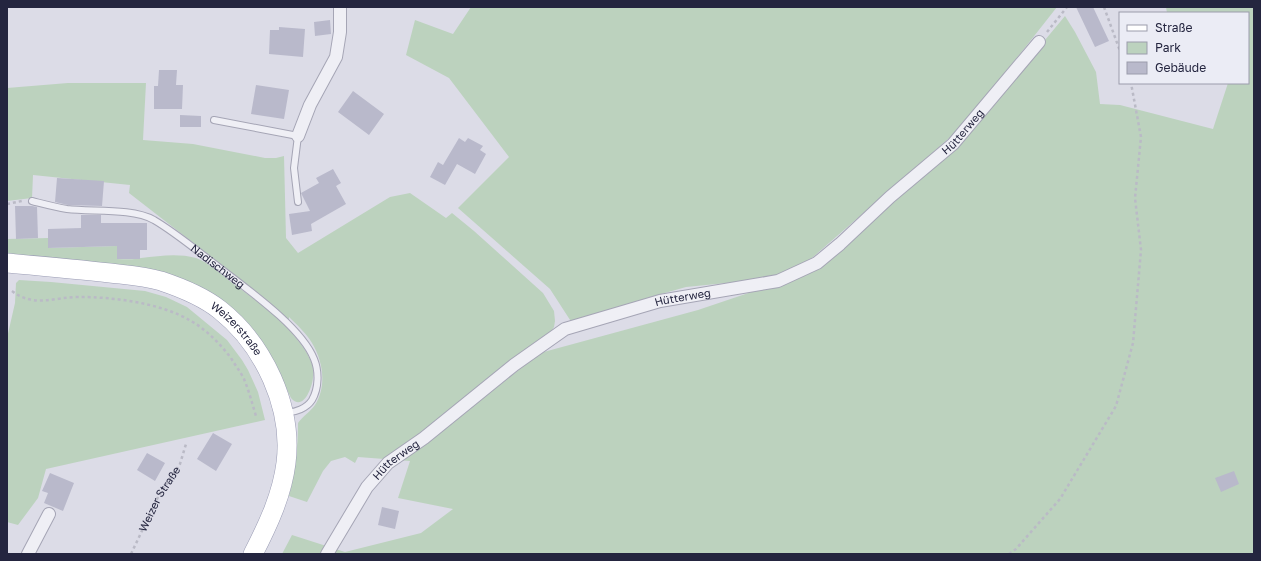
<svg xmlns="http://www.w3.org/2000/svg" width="1261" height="561" font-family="'Golos Text',sans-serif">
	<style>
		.green { fill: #bcd2be }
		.building { fill: #b9b9cb }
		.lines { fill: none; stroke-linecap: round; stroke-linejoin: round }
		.lane-casing { stroke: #a5a5b5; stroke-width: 8 }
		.street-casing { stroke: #a5a5b5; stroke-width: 14 }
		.primary-casing { stroke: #9a9cb4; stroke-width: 20 }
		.path { stroke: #babac6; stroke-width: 2.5; stroke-dasharray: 3 3; stroke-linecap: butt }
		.lane { stroke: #efeff5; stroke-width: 6 }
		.street { stroke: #efeff5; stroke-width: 12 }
		.primary { stroke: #fff; stroke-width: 19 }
		.labels { text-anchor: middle; stroke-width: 3; stroke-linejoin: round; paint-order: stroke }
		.street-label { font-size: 11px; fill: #24253f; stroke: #ebecf5 }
	</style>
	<rect width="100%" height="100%" fill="#dcdce7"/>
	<path class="green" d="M471,7H1057L963,126L805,264L776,278L686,287L647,298L572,323L550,289L458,208L509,157L449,78L406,55L415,20L453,34Z
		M1166,7H1254V554H282L292,535L345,552L421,533L453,509L398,498L410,461L358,457L355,463L345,457L331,461L323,471L307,502L289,496C295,471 298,448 298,423C303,416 310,412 315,405C327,386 323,361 312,343C306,333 297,325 289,317V320L250,287L129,193L130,185L33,175L32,198L7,201V88L68,83H146L143,140L193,144L265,158H276L284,156L286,238L298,253L390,197L410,193L446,218L452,213L474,231L543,293L554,311L555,321L554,327L548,336L469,400L478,402L540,353L698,310L787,280L831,255L1020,70L1065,16L1075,32L1096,72L1100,104L1120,105L1213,129L1228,83H1248V13H1167Z
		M48,238L49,248L117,246V259C125,259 133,260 141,258C160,256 177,253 196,258C209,263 220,273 231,282C257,301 287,322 305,350C310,358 315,368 313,378C312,388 303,412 291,398L277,369L223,302L7,256V239Z
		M19,280L51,282L145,291L166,297L187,307L227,340L242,360L248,370L258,392L265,420L46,469L38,498L18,525L7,522V338L15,303L16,283Z"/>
	<path class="building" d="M1076,7H1093L1109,41L1095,47Z
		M330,20L331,34L315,36L314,22Z
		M279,27L305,29L303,57L269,54L270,30H279Z
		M159,70H177L176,85H183L182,109H154V86H158Z
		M256,85L289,90L284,119L251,114Z
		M353,91L384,114L369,135L338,112Z
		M180,115L201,116V127H180Z
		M459,138L465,142L468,138L483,146L480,150L486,154L475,174L457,164L445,185L430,177L438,162L443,165Z
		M333,169L341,183L336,186L346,204L311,224L312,231L292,235L289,214L310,211L301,193L319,183L316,178Z
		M57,178L104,181L102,206L68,205L55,202Z
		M15,206H32L37,207L38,238L16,239Z
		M81,215H101V223H147V250H140V259H117V246L48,248V229L81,228Z
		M213,433L232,444L216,471L197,459Z
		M147,453L165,463L155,481L137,470Z
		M1234,471L1239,484L1221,492L1215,478Z
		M50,473L74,483L63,511L44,503L48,493L42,491Z
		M382,507L399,511L395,529L378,525Z"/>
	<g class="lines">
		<g class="lane-casing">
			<g id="lane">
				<path d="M214,120L298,136L294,168L298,202"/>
				<path id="s2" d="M32,201C44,204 55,207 67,209C93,212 132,208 154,220C176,233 196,250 216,265C244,287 301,326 314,359C319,371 319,388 312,400C307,408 295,413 286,412"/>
			</g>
		</g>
		<g class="street-casing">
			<g id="street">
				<path d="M298,136L310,105L336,57L340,32V7"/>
				<path d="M28,554L49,514"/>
				<path id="s3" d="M327,554L367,487L388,463L424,438L514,365L565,329L660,301L778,281L817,263L840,244L890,197L953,144L1039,42"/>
			</g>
		</g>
		<g class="primary-casing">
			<g id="primary">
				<path id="s4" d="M7,263C41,266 76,269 110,273C127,275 144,276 161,281C179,287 205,298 220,310C264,345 293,407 286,463C282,495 268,525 253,554"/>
			</g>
		</g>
		<g class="path">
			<path d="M1104,7L1120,51"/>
			<path d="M1047,32L1067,7"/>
			<path d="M7,204L22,201"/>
			<path d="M12,291C34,308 54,297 79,297C114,297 161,303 191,321C207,330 220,344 231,358C235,365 240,371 244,379C249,391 252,403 256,416"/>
			<path id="s1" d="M131,554L159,495L180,464L186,444"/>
			<path d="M1009,554L1016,549L1060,499L1116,406L1133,343L1141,250L1135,198L1141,137L1131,83"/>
		</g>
		<use href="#lane" class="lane"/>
		<use href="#street" class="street"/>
		<use href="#primary" class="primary"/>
	</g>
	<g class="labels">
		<g class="street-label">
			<text dy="4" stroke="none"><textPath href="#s3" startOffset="790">Hütterweg</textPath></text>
			<text dy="4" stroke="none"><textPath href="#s2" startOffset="203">Nadischweg</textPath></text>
			<text dy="4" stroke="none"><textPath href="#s3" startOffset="454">Hütterweg</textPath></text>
			<text dy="4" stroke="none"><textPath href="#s4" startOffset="246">Weizerstraße</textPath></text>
			<text dy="4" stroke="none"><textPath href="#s3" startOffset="118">Hütterweg</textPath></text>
			<text dy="4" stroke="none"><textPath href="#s1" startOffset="62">Weizer Straße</textPath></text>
		</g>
	</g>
	<rect width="1261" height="561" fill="none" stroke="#24253f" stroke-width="16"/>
	<rect x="1119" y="12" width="130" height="72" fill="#ebecf5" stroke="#9b9cac"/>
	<rect x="1127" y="25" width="20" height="6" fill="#ffffff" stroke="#9b9cac"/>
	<text x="1155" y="32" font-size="12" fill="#24253f">Straße</text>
	<rect x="1127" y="42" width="20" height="12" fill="#bcd2be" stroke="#9b9cac"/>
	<text x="1155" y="52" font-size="12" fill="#24253f">Park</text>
	<rect x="1127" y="62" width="20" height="12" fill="#b9b9cb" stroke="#9b9cac"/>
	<text x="1155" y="72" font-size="12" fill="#24253f">Gebäude</text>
</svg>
